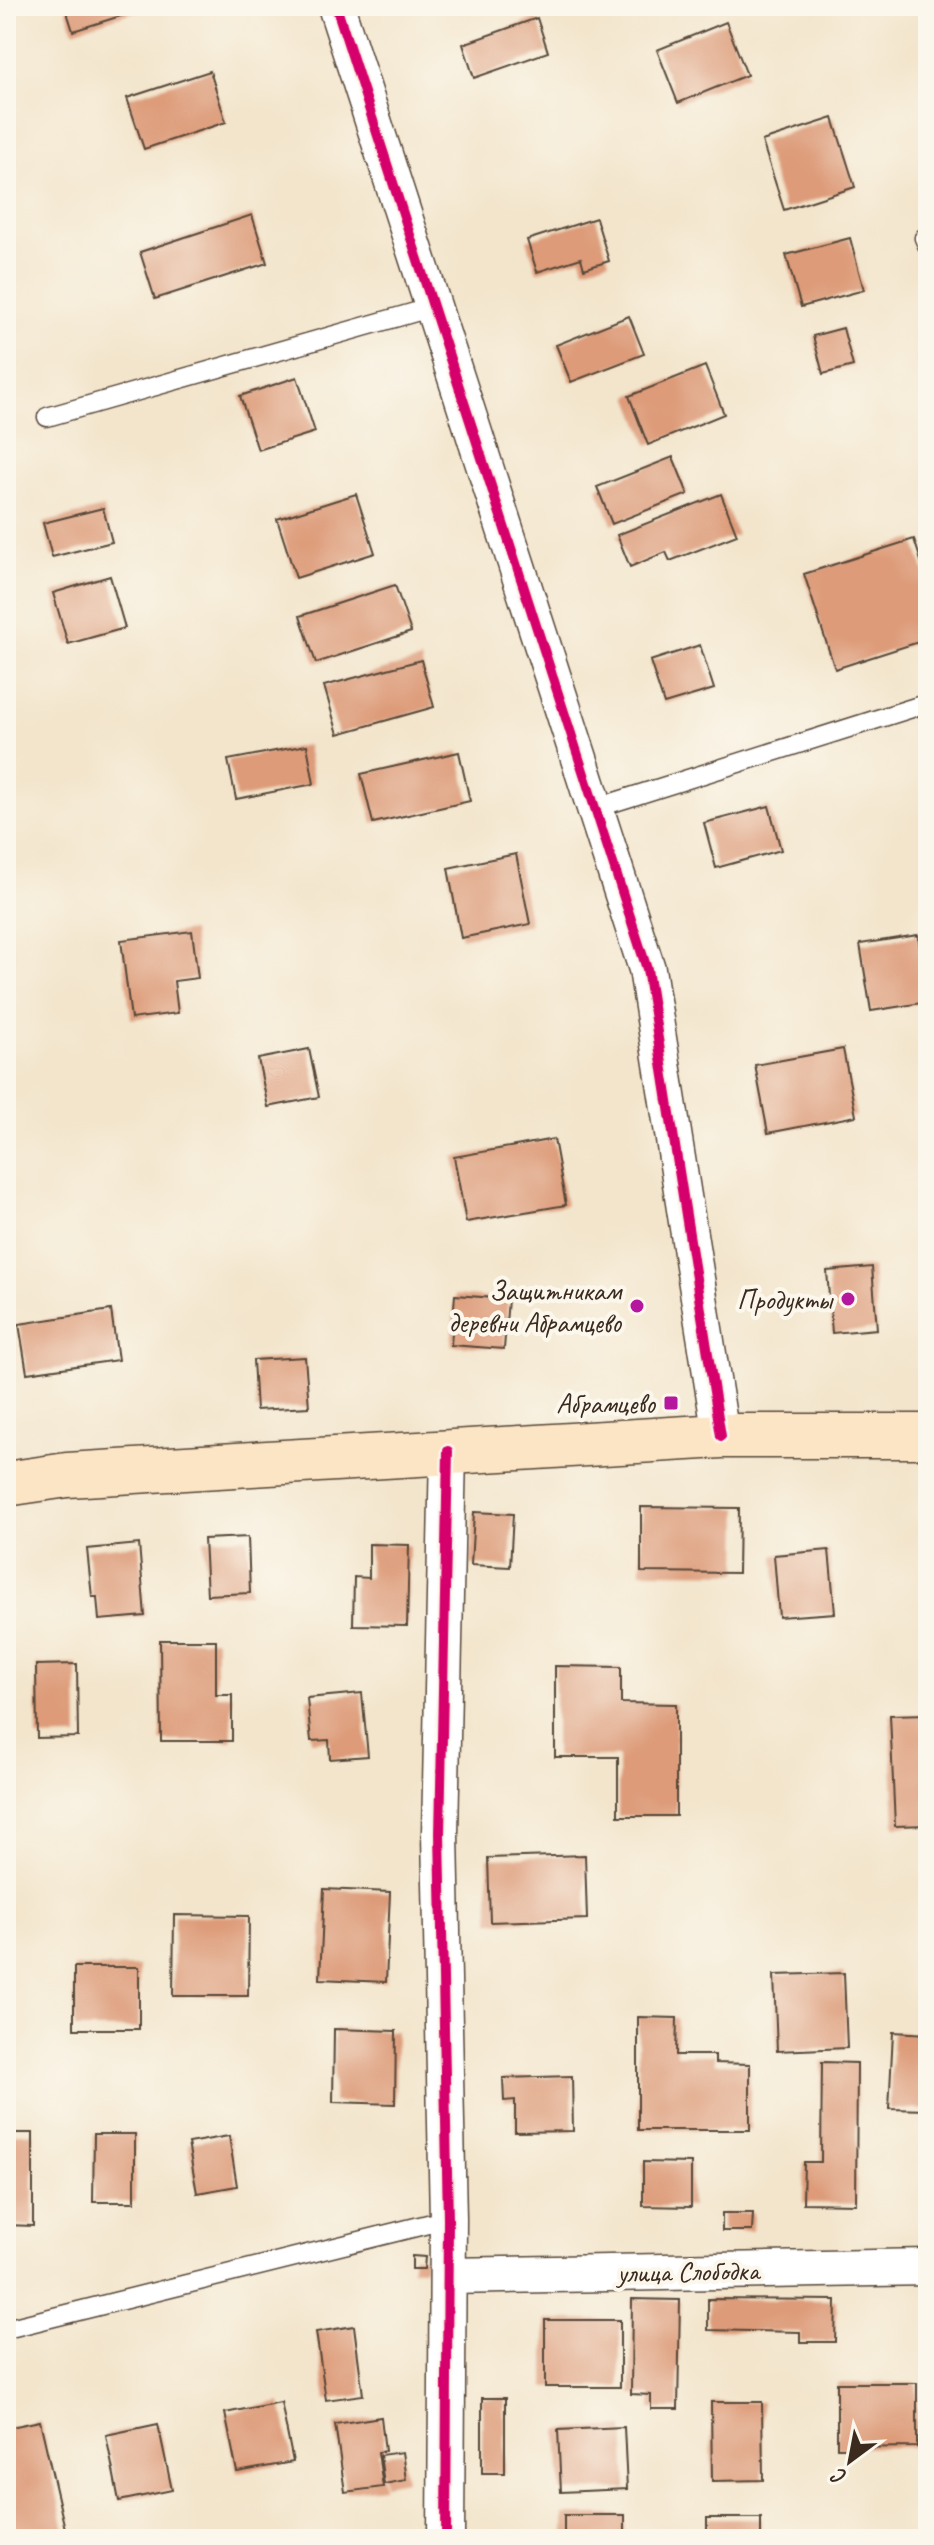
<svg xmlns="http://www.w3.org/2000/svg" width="934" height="2545" font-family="Caveat,sans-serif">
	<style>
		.building { fill: #dd9b79 }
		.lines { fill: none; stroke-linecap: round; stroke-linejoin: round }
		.lane-casing { stroke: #574638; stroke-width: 21 }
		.street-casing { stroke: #574638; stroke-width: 39 }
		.secondary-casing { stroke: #574638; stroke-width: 47 }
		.lane { stroke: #fff; stroke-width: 18 }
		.street { stroke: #fff; stroke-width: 36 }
		.secondary { stroke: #fce5c4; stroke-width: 44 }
		.cycleway-casing { stroke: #fbf7ec; stroke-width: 15 }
		.cycleway { stroke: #d6006c; stroke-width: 10 }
		.poi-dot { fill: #b5179e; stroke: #fbf7ec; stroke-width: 3 }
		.labels { text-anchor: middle; stroke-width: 8; stroke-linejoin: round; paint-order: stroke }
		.poi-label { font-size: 28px; fill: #3b2a1e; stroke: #fbf7ec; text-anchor: end }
		.street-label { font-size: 28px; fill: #3b2a1e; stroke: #fbf7ec }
	</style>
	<rect width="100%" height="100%" fill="#fbf7ec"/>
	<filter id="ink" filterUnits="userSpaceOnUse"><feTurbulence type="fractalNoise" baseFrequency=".0125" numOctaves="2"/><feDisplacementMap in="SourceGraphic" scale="16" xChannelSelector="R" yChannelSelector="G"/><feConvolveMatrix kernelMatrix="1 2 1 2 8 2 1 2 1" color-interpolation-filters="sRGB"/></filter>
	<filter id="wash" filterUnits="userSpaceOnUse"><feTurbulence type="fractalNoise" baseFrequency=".006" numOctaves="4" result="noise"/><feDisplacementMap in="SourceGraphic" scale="32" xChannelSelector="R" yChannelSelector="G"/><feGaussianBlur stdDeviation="1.8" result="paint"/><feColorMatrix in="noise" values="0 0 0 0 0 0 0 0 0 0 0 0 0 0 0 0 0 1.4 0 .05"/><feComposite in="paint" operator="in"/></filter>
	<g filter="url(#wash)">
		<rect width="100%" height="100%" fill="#f3e5cc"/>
		<g id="blocks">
			<path class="building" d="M65,6H149V7L73,31Z
				M537,18L548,52L474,78L463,44Z
				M726,22L747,75L678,103L657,50Z
				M210,71L226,122L144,149L127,98Z
				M833,118L855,187L784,210L762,141Z
				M252,215L267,263L155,299L140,252Z
				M596,218L609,261L584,269L581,258L537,272L527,240Z
				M850,238L864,290L801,307L786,255Z
				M629,316L644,354L571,382L556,345Z
				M843,328L853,366L823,374L813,336Z
				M705,366L724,414L648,445L629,396Z
				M297,377L315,432L258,450L240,396Z
				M673,457L688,494L612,524L597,487Z
				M356,494L375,553L296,578L277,519Z
				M721,494L737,535L670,561L666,552L630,567L617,535Z
				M103,508L112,542L52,557L43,523Z
				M914,539L928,583V639L835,669L804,574Z
				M110,576L125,628L68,644L53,593Z
				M395,585L411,632L316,663L300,616Z
				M700,645L714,689L664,704L650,661Z
				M421,660L434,707L338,734L324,686Z
				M307,745L314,784L236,799L228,760Z
				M459,752L470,801L373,823L361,774Z
				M769,806L781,850L716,868L704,823Z
				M516,854L530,924L461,938L448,868Z
				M192,931L198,978L174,981L178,1013L131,1019L121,940Z
				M918,935L928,1002L871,1011L860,944Z
				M309,1049L319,1097L268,1107L258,1059Z
				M843,1049L856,1116L768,1133L755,1065Z
				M554,1139L566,1205L466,1222L454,1157Z
				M872,1267L877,1329L832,1333L827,1271Z
				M455,1295L508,1299L504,1349L451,1345Z
				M111,1310L118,1360L27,1373L19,1324Z
				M305,1357L309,1407L256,1410L253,1360Z
				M641,1507L739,1508L738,1573L641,1572Z
				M474,1512L513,1514L510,1567L471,1565Z
				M248,1537L250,1593L207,1595L204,1539Z
				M139,1544L145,1616L99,1620L97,1597H92L87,1549Z
				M369,1544L409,1545L407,1626L353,1625L354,1577L369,1578Z
				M829,1550L835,1613L779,1617L774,1555Z
				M160,1640H216V1695H232V1741H161Z
				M77,1664L78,1737L37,1738L36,1665Z
				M555,1666L621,1667V1703L676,1704V1816H618V1757H555Z
				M362,1693L368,1756L330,1759L329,1740L311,1741L307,1698Z
				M928,1714V1825L895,1826L890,1715Z
				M585,1855L587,1919L490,1922L488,1858Z
				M324,1889L390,1892L386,1982L320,1979Z
				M174,1915L249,1916L248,1996H173Z
				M74,1967H139V2029H74Z
				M844,1973L847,2048L777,2051L774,1975Z
				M638,2017L677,2018L676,2055H715V2063L750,2064V2130H638Z
				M334,2029L396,2031L395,2104L333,2102Z
				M893,2032L928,2034V2110L889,2109Z
				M822,2062L857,2063L856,2204L803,2203L804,2162H821Z
				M572,2076L573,2131L515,2132V2100L504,2101L503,2078Z
				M6,2133H33V2226L6,2225Z
				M94,2134H135V2202H93Z
				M229,2136L237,2186L197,2193L188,2143Z
				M643,2162L691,2163V2207L643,2206Z
				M722,2213H753L752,2231H722Z
				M412,2256L425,2257L424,2269H412Z
				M632,2299L680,2300L678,2409H651V2395L631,2394Z
				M708,2299L836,2300L835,2342H800V2332L708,2330Z
				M545,2320H620V2387H545Z
				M354,2326L363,2395L326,2400L316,2332Z
				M837,2383H917V2447L837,2448Z
				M482,2398H505V2473H482Z
				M281,2402L293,2462L237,2472L225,2413Z
				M711,2402H762L763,2480L712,2481Z
				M381,2417L385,2451L378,2452L383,2487L345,2492L335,2424Z
				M40,2421L66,2533L40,2539H6V2428Z
				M158,2424L172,2490L119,2501L106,2435Z
				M624,2427L627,2489L561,2492L558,2430Z
				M402,2452L406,2480L384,2484L380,2455Z
				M564,2515H625V2539H564Z
				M707,2518H761V2539H707Z"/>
		</g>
	</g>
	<g filter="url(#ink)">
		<use href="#blocks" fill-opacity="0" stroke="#574638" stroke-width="2"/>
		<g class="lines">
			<g class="lane-casing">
				<path id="lane" d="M928,234L924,238L928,247
					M47,417L433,307
					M596,808L928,703
					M6,2329L448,2219"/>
			</g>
			<g class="street-casing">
				<path id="street" d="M336,6L647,969L721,1436
					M448,2276L928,2267
					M446,2539L448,2219L440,1834L448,1451"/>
			</g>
			<g class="secondary-casing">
				<path id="secondary" d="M6,1484L67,1475L721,1436H928"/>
			</g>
			<use href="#lane" class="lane"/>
			<use href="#street" class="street"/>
			<use href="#secondary" class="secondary"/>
			<g class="cycleway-casing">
				<path id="cycleway" d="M336,6L647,969L721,1436
					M446,2539L448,2219L440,1834L448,1451"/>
			</g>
			<use href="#cycleway" class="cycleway"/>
		</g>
	</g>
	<g class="poi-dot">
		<circle cx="848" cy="1299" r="8"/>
		<circle cx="637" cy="1306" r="8"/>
		<rect x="663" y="1395" width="16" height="16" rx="4"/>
	</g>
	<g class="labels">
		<g class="poi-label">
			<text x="621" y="1300">Защитникам<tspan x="621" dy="32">деревни Абрамцево</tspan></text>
			<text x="832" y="1309">Продукты</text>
			<text x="655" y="1413">Абрамцево</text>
		</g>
		<g class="street-label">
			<text transform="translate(688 2271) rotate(-1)" y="10">улица Слободка</text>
		</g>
	</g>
	<rect width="934" height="2545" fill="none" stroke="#fbf7ec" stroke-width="32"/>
	<g transform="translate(850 2461) rotate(212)" stroke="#fbf7ec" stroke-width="6" paint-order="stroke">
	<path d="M0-6L14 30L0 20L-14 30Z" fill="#3b2a1e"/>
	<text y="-12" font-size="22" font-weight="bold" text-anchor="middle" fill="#3b2a1e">С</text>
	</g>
</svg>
